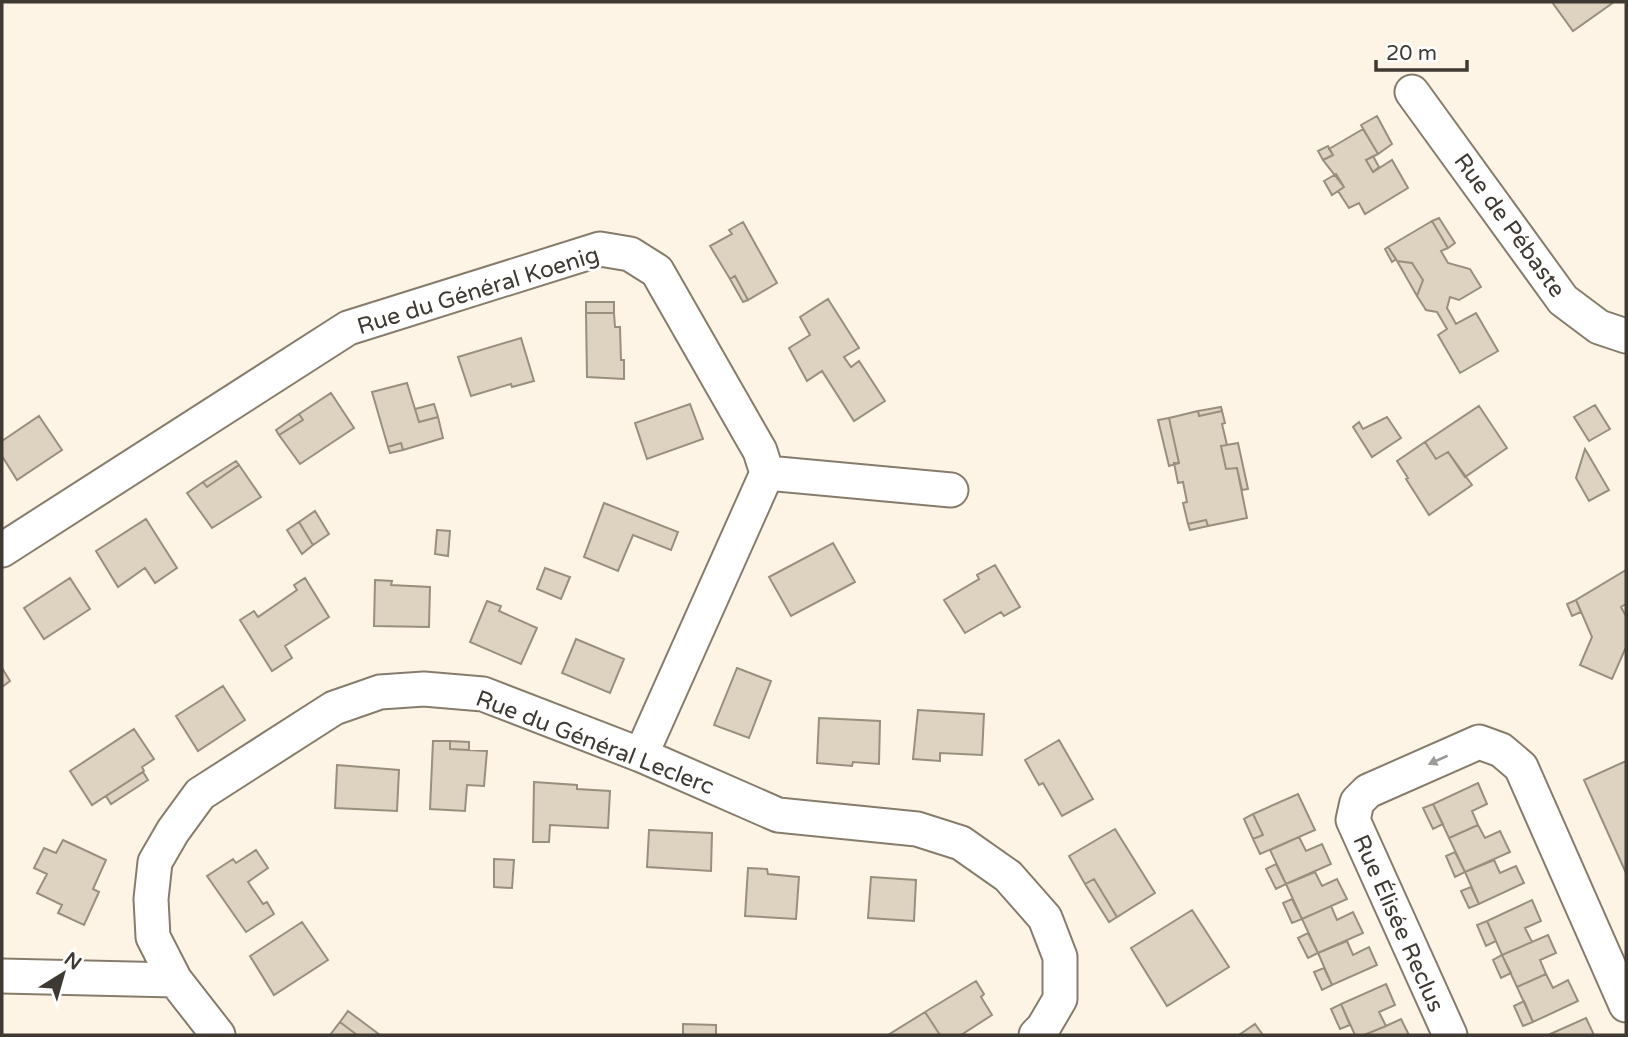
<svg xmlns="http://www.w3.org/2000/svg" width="1628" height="1037" font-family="'Varela Round',sans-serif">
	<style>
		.building { fill: #ded2c0; stroke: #9a8e7d; stroke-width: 2 }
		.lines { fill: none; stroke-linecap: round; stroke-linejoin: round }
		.street-casing { stroke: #877c6b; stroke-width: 37 }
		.street { stroke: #fff; stroke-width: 33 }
		.oneway { fill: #9e9c98 }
		.labels { text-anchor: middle; stroke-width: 6; stroke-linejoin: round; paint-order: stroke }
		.street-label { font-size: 23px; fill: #3e3932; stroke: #fff }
	</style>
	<rect width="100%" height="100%" fill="#fef4e5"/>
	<path class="building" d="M1552,2H1614L1573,31Z
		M1377,116L1392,144L1378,154L1361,125Z
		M1363,129L1378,154L1366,160L1373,172L1392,160L1408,188L1365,214L1359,203L1349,208L1338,191L1344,187L1323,160L1333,155L1329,149Z
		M1328,146L1333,155L1323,160L1318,151Z
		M1373,156L1379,167L1373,172L1366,160Z
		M1336,174L1344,187L1332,195L1324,181Z
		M1439,218L1455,243L1448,248L1432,221Z
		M1432,221L1448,248L1441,251L1448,263L1470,269L1481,287L1459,300L1450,297L1447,308L1456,324L1476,313L1498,351L1460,373L1438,335L1447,329L1437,312L1426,310L1417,296L1423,280L1412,263L1397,261L1388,247Z
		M743,222L777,283L748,300L735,276L730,279L710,246L732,234L729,230Z
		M1388,247L1396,259L1392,262L1385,249Z
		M1397,261L1412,263L1423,280L1417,296Z
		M735,276L748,300L743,302L730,279Z
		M828,299L859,348L844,357L851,367L859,361L885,401L854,421L822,371L807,381L789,348L810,335L800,317Z
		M586,302H614V313H586Z
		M586,313H614L615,327H620L621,360H624V379L587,377Z
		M521,338L534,381L512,387L511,384L471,396L458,357Z
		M407,383L419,422L438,417L443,438L403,450L401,443L388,447L372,392Z
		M331,393L354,428L300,464L279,435L303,420L299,414Z
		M434,404L438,417L419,422L415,409Z
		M690,404L703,439L647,459L635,423Z
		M1595,405L1610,429L1589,441L1574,417Z
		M1479,406L1507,448L1465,477L1448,452L1436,459L1425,442Z
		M1221,407L1222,411L1199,416L1198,411Z
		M1198,411L1199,416L1222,411L1225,423L1222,424L1227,445L1221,446L1226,469L1237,468L1247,518L1208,526L1206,520L1188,524L1183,503L1187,502L1183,482L1178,483L1174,463H1179L1169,418Z
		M299,414L303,420L279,435L276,430Z
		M39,416L62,450L17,480L2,456V441Z
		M1387,417L1401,438L1372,457L1353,427L1359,422L1363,429Z
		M1169,418L1179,463L1169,466L1158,420Z
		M1425,442L1436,459L1448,452L1472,485L1429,515L1406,479L1408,478L1397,461Z
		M401,443L403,450L390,453L388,447Z
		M1238,443L1248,489L1242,490L1237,468L1226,469L1221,446Z
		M1585,449L1609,490L1589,501L1576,478Z
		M236,461L239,465L207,487L203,482Z
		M239,465L261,497L212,528L187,493L203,482L207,487Z
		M604,503L678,532L671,550L633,535L618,571L584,557Z
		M315,511L329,534L313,545L299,522Z
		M146,519L177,568L155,583L145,568L118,587L96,551Z
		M1206,520L1208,526L1190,530L1188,524Z
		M299,522L313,545L302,554L287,530Z
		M437,530L450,531L448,556L435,554Z
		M833,543L855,582L791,616L769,577Z
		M995,565L1020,607L1004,616L1001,612L965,633L944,600L979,579L977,575Z
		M545,568L570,577L561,599L537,589Z
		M1626,570V604L1621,607L1626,616V647L1612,679L1580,665L1592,637L1576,600Z
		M70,578L90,609L44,639L24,608Z
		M305,578L329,617L285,646L292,658L272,671L240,620L254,611L258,617L297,590L294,585Z
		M375,580L392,581L391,585L430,587L429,627L374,626Z
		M1576,600L1581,612L1572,616L1567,604Z
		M487,601L501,606L499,611L537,628L521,664L470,642Z
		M576,639L624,659L610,693L562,673Z
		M2,668L10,681L2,687Z
		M737,668L771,681L749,738L714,725Z
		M223,686L245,720L198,751L176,716Z
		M918,710L984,714L982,755L940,753V761L913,759Z
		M819,718L880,721L879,764L853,762L852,766L817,763Z
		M134,729L154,759L142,767L144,771L92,805L70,771Z
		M1059,740L1093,799L1062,816L1043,783L1039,785L1025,760Z
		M433,741H450V749L487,751L484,786L467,785L465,811L430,809Z
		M450,741L469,742V750L450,749Z
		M1626,761V873L1584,780Z
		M337,765L399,770L397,811L335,808Z
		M143,772L148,780L111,804L106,796Z
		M534,782L577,785V789L610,791L608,828L550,825L549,842H533Z
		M1478,783L1487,804L1472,811L1478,825L1449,838L1433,804Z
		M1298,794L1315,830L1260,854L1253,839L1263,835L1253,814Z
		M1433,804L1443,824L1433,829L1423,808Z
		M1253,814L1263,835L1253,839L1244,819Z
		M1478,825L1485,838L1500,831L1510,852L1465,872L1449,838Z
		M1115,829L1155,893L1117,917L1094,879L1085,884L1069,856Z
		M649,830L712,833L711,871L647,867Z
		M1299,837L1306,851L1322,844L1331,864L1286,884L1270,850Z
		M63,840L106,860L93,889L99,892L84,925L58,913L62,905L37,893L47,874L34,868L44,848L56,853Z
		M256,850L268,868L248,882L263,904L267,902L274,914L246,932L207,876L233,859L236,863Z
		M1455,852L1465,872L1455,877L1446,856Z
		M494,859L514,860L512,888L494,887Z
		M1494,860L1500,873L1516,866L1524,883L1479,904L1465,872Z
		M1276,864L1286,884L1276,889L1266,869Z
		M748,868L767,869L768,874L799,877L796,919L745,916Z
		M1315,872L1322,886L1337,879L1347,899L1302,919L1286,884Z
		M871,877L916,880L914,921L868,918Z
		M1094,879L1117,917L1109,922L1085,884Z
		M1471,887L1479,904L1469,908L1461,891Z
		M1292,899L1302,919L1292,923L1283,903Z
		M1532,900L1541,921L1525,928L1532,942L1502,955L1487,921Z
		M1331,906L1337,920L1353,912L1363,933L1318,953L1302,919Z
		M1192,910L1229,967L1167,1006L1131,948Z
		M1487,921L1496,941L1486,946L1477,925Z
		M302,922L328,960L274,995L250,956Z
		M1308,933L1318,953L1308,958L1298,938Z
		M1548,935L1556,953L1540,960L1546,974L1517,987L1502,955Z
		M1347,941L1353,955L1369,947L1377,965L1332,985L1318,953Z
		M1502,955L1511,973L1501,978L1493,960Z
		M1324,968L1332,985L1322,990L1314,972Z
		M1546,974L1553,988L1568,980L1578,1001L1533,1022L1517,987Z
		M976,981L984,994L981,997L992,1015L961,1035H940L925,1012Z
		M1386,984L1395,1005L1379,1012L1386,1026L1364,1035H1355L1341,1004Z
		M1524,1001L1533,1022L1523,1026L1514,1006Z
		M1341,1004L1350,1025L1340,1029L1331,1009Z
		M348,1011L380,1035H357L340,1022Z
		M925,1012L940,1035H888Z
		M1586,1018L1594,1035H1548Z
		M1401,1019L1409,1035H1364L1386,1026Z
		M340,1022L357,1035H330Z
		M683,1024L716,1025V1035H683Z
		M1255,1024L1263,1035H1239Z"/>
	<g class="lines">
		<g class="street-casing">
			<path id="street" d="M1412,92L1563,300L1599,327L1626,336
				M2,550L348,328L600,249L630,254L657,271L760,451L767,473
				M641,755L767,473L951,490
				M2,976L175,980
				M218,1035L175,980L153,937L151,899L155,862L173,831L200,794L334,708L380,692L424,689L483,694L641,755L778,815L917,829L961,843L1008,876L1045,918L1060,957V999L1043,1028L1036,1035
				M1450,1035L1353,820L1357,802L1368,791L1479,742L1501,750L1521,767L1626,1005"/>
		</g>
		<use href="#street" class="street"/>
	</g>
	<defs><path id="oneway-solid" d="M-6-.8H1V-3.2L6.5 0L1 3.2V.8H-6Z" transform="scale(1.75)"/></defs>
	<use class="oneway" href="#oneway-solid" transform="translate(1438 760) rotate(156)"/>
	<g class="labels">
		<g class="street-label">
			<text transform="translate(1510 225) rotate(54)" y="8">Rue de Pébaste</text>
			<text transform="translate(478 290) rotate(-17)" y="8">Rue du Général Koenig</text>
			<text transform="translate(595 742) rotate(21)" y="8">Rue du Général Leclerc</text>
			<text transform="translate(1399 923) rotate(66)" y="8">Rue Élisée Reclus</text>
		</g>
	</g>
	<rect width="1628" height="1037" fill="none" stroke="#3e3932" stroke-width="7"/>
	<g transform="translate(63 974) rotate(37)" stroke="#ffffff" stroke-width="5" paint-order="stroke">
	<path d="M0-5L12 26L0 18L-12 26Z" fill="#3e3932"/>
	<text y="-10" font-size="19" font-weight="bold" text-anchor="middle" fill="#3e3932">N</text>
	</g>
	<path d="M1376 60v10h91v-10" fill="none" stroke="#3e3932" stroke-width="3.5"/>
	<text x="1386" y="60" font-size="21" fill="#3e3932" stroke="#ffffff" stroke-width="5" paint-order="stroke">20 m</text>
</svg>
